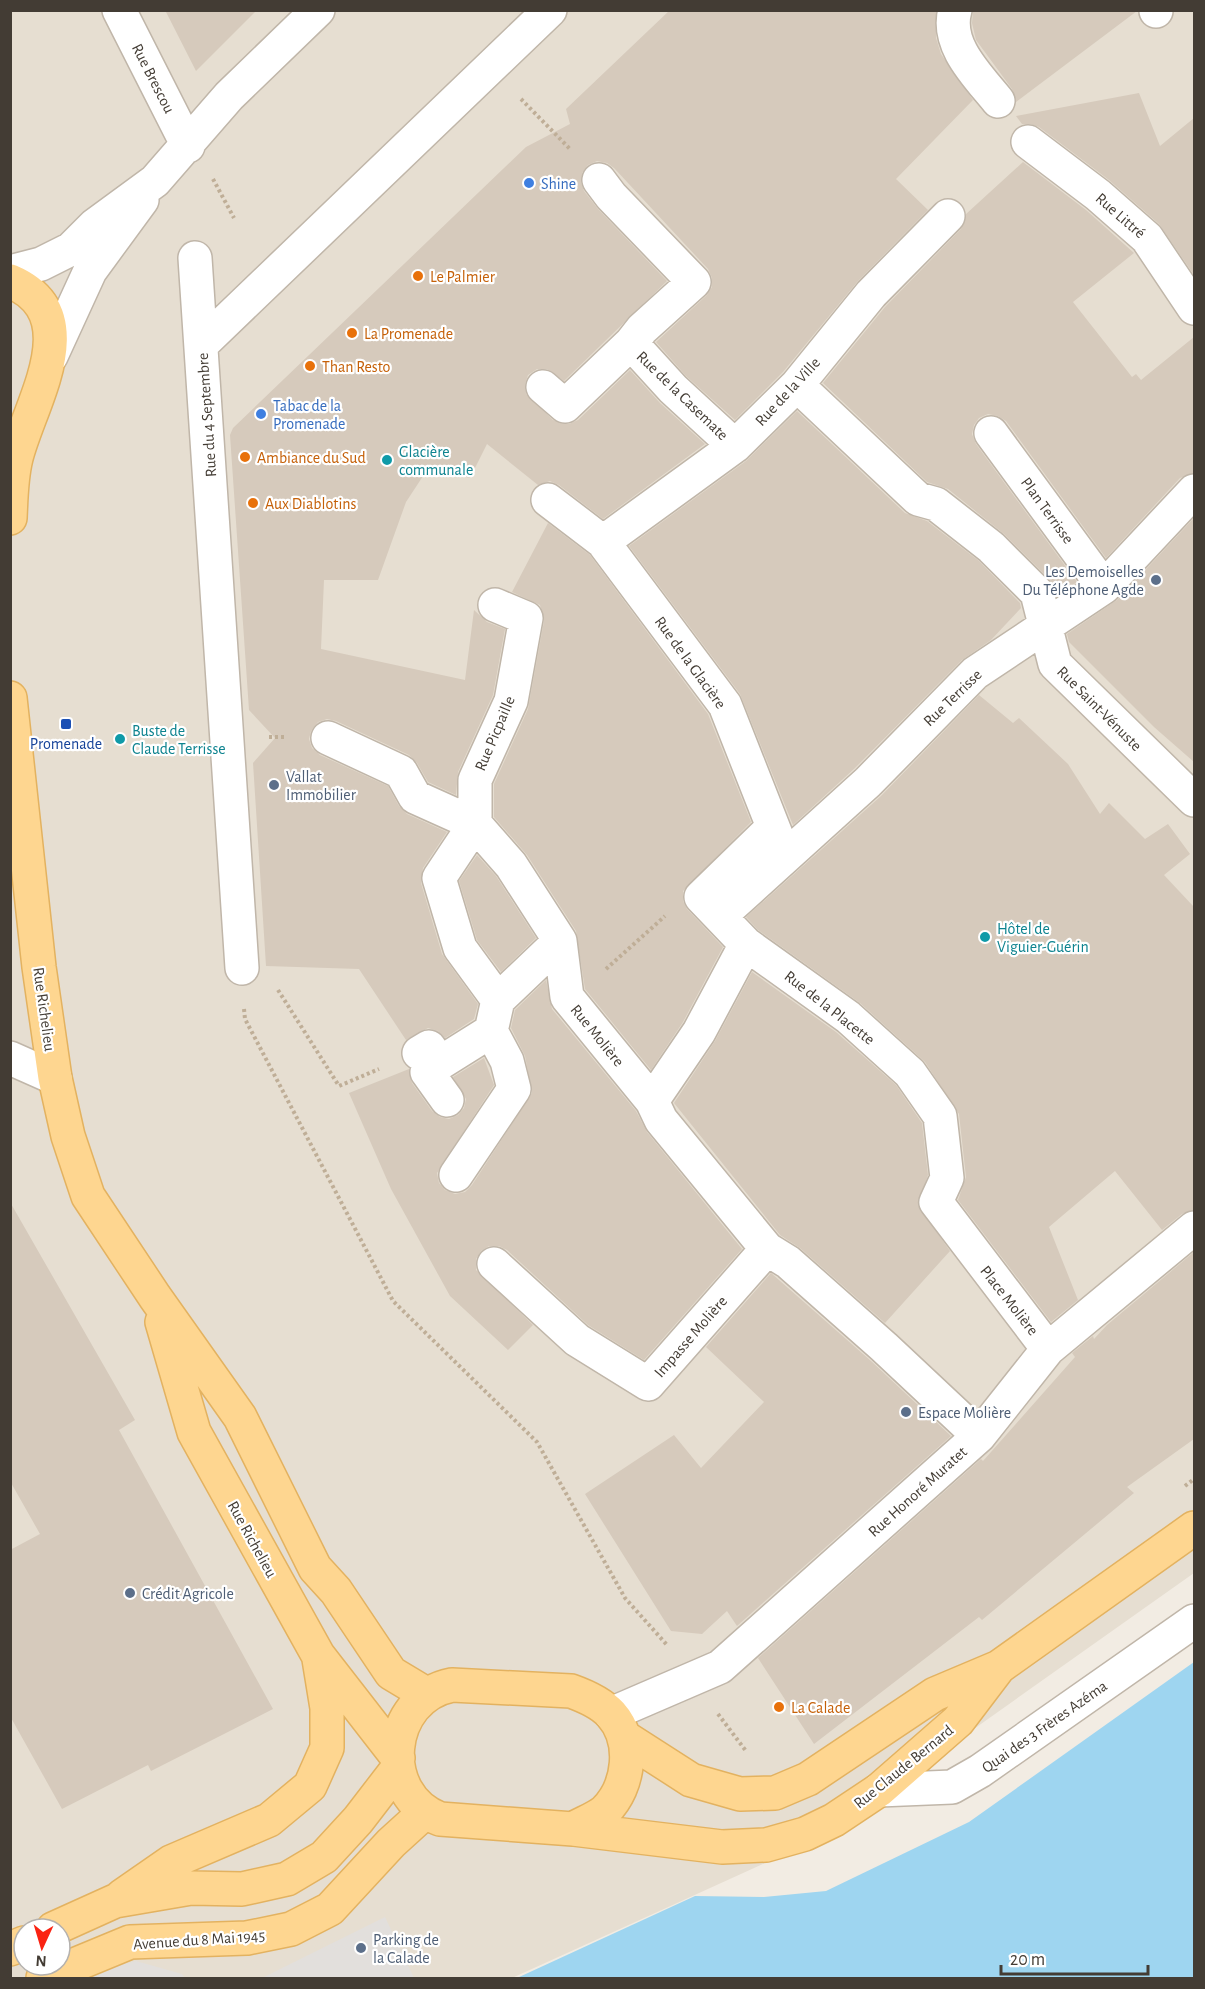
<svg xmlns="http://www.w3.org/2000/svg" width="1205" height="1989" font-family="'Alegreya Sans',sans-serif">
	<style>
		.residential { fill: #e6ded1; fill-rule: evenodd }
		.parking { fill: #e2dfdc }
		.water { fill: #9ed5f0 }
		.building { fill: #d6cabc }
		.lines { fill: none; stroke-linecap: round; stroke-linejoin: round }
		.minor-casing { stroke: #c0b6a9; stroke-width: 36 }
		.major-casing { stroke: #e3b260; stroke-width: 36 }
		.path { stroke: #bfae97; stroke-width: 4; stroke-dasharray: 3 3; stroke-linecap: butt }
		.minor { stroke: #fff; stroke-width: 33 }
		.major { stroke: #fed690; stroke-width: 33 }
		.shop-dot { fill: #3f7fe0; stroke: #fff; stroke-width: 2 }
		.food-dot { fill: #e8710a; stroke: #fff; stroke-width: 2 }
		.culture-dot { fill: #0f9aa8; stroke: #fff; stroke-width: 2 }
		.service-dot { fill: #5c6f8a; stroke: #fff; stroke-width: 2 }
		.transit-dot { fill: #1a4fb4; stroke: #fff; stroke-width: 2 }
		.labels { text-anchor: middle; stroke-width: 4.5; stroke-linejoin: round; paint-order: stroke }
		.street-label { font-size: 16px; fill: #433c34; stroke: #fff }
		.shop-label { font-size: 16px; fill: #366cbe; stroke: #fff; text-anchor: start }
		.food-label { font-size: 16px; fill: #c56008; stroke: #fff; text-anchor: start }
		.culture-label { font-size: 16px; fill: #0d838f; stroke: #fff; text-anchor: start }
		.service-label { font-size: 16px; fill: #4e5e75; stroke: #fff; text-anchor: start }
		.transit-label { font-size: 16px; fill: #164399; stroke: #fff }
	</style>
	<rect width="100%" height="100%" fill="#f2ece3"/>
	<path class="residential" d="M11,11H1194V1573L820,1838L512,1978H11ZM24,1929H60V1965H24Z"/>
	<path class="parking" d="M385,1917L414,1978H262Z
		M136,1961L182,1974L185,1978H72Z"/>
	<path class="water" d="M1194,1662V1978H517L695,1896L764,1897L826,1891L969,1822Z"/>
	<path class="building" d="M165,10H257L196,71Z
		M670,10H936V38L941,54L973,100L896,179L928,210L858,281L783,372L735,420L686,376L656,342L707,295L712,287V278L708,269L614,168L607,163L597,161L588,165L582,173L581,183L584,191L598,209L667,281L564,381L547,369H537L528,375L525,384L526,394L553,420L569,424L578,420L630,370L660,403L705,444L603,519L559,485L550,481L538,485L487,444L470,478L429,467L406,502L378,580H324L321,649L465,680L474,610L487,622L505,629L493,695L458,772L456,795L428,782L417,763L409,755L336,721L327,719L318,722L311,731L309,739L312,748L320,755L388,786L399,806L407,814L447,832L423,868L421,883L442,954L478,1004L474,1019L445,1038L438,1031L428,1028L406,1040L359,969L266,966L253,763L275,738L249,710L230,435L233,428L526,147L570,124L566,109Z
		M973,10H1137V11L1016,102L1012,89L976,40L972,23Z
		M1139,93L1160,146L1194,118V275L1159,224L1109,180L1039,127L1031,124H1022L1016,116Z
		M1023,162L1086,210L1134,253L1073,302L1132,377L1136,374L1141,380L1194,337V473L1180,478L1106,558L1006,421L998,416L988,414L979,418L974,425L972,434L976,444L1077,582L1057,596L1050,580L1004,534L948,489L927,482L823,383L885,307L961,229L966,214Z
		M797,411L905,513L927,521L979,561L1020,603L1021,608L991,640L962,660L855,768L793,825L740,694L629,546L746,461Z
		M1194,518V762L1154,727L1069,642L1067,634L1117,600Z
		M548,523L590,555L708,714L751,822L683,891V901L687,909L723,947L683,1022L651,1070L585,989L576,931L527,855L494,817V784L528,709L544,621L540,605L512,592Z
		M979,695L1013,723L1019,718L1068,764L1100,814L1109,803L1145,839L1168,824L1190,854L1164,875L1194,907V1210L1182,1214L1162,1230L1115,1171L1049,1227L1078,1300L1051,1322L958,1200L966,1177L959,1114L925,1062L860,1003L758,930L746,917L881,796Z
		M477,855L496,876L536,938L501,972L477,940L459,881Z
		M752,972L836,1032L896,1085L922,1123L928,1175L918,1205L950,1251L885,1323L800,1248L780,1235L674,1103L715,1041Z
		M546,980L552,1009L636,1111L647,1132L742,1249L644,1360L588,1325L507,1250L499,1246H489L481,1251L476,1259V1270L533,1325L508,1350L450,1296L391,1189L349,1093L409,1069L412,1083L432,1111L440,1117L449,1119L458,1115L464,1108L466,1099L453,1077L484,1058L494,1085L437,1173L439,1183L445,1190L455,1194L465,1192L472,1185L532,1093L525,1056L511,1028L515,1010Z
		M10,1202L135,1420L119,1430L273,1709L151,1771L148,1765L62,1809L10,1716V1550L40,1534L10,1481Z
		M1194,1252V1439L1127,1487L1134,1493L982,1620L979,1617L814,1744L758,1658L981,1459L983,1461L1075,1357L1072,1353L1093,1336L1094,1339L1107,1325Z
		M771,1273L871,1361L951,1436L737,1626L727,1611L702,1634L671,1631L585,1494L674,1435L701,1468L764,1402L706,1347Z"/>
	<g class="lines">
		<g class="minor-casing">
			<path id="minor" d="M119,10L188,146
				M955,10C945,45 978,76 998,101
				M1156,10V11
				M1028,142L1098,195L1147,238L1194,308
				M599,180L611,196L694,282L642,329L631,343L673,389L735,446
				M195,258L242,968
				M10,272L41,264L71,249L95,225L155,181L229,96L318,10
				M201,345L550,10
				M51,356L90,271L142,200
				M797,385L918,499L936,504L991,547L1037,593L1055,664L1194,800
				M543,387L565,406L631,343
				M991,433L1104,587
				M548,500L603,542L725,705L781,847
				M603,542L735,446L797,385L871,294L948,216
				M328,738L401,772L415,797L475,824L511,865L560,941L567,997L652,1101L661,1120L767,1249L788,1262L884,1347L979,1436
				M772,828L701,897L746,944L848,1017L910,1073L940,1116L947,1178L936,1202L1048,1349
				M720,916L868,782L975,673L1104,587L1194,491
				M498,1000L560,941
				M491,1031L498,1000L460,948L439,878L475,824V780L511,701L526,618L495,605
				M419,1053L429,1047L440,1063L491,1031
				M10,1058L55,1078
				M440,1063L427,1072L447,1100
				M652,1101L699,1032L746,944
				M456,1175L514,1089L507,1061L491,1031
				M494,1264L577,1340L648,1384L767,1249
				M611,1714L720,1667L979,1436L1048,1349L1194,1228
				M879,1790L952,1787L980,1771L1194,1621"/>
		</g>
		<g class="major-casing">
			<path id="major" d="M10,281C89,315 30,402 16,458C11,478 11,498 10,518
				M10,698L39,967L55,1078L68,1136L88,1196L155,1297L240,1417L315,1568L336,1591L391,1673L426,1694
				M162,1322L194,1432L318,1655L398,1758
				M624,1737L691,1780L740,1794L775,1793L808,1779L935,1694L999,1667L1194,1528
				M573,1829C583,1823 597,1818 605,1811C630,1786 635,1741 611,1714C601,1703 585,1696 571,1691L452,1685C386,1698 377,1795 440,1819L573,1829L722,1847L766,1845L805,1834L834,1820L879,1790L958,1721L999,1667
				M122,1896L171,1862L269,1820L310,1786L327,1748V1708L319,1659
				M53,1929L115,1901L191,1888L242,1889L287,1879L324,1857L358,1820L398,1768
				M10,1949L24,1943
				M43,1978L130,1942L247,1938L291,1929L330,1909L391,1843L424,1813"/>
		</g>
		<path class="path" d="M521,99L570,149
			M213,179L234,218
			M269,737H286
			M606,969L665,916
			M278,990L339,1086L379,1069
			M244,1009L245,1019L393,1301L537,1442L625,1598L667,1645
			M1185,1486L1194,1479
			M718,1714L746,1751"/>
		<use href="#minor" class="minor"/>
		<use href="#major" class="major"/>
	</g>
	<g class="shop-dot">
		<circle cx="529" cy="183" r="6"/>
		<circle cx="261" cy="414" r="6"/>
	</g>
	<g class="food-dot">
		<circle cx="418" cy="276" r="6"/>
		<circle cx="352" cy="333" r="6"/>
		<circle cx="310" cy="366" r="6"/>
		<circle cx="245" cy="457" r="6"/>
		<circle cx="253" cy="503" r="6"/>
		<circle cx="779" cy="1707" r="6"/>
	</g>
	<g class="culture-dot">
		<circle cx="387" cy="460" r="6"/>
		<circle cx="120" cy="739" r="6"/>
		<circle cx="985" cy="937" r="6"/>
	</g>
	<g class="service-dot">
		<circle cx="1156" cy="580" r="6"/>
		<circle cx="274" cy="785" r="6"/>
		<circle cx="906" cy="1412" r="6"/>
		<circle cx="130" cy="1593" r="6"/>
		<circle cx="361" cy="1948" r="6"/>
	</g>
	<rect class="transit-dot" x="60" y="718" width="12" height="12" rx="3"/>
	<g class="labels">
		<g class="street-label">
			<text transform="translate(154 78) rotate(63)" y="6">Rue Brescou</text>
			<text transform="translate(1121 215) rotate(41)" y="6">Rue Littré</text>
			<text transform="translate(787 391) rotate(-47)" y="6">Rue de la Ville</text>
			<text transform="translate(683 395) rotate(44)" y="6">Rue de la Casemate</text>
			<text transform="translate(206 415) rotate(-94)" y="6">Rue du 4 Septembre</text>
			<text transform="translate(1048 510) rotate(54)" y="6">Plan Terrisse</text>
			<text transform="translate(691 662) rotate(54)" y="6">Rue de la Glacière</text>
			<text transform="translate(952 697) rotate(-44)" y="6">Rue Terrisse</text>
			<text transform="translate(1100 708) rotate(45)" y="6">Rue Saint-Vénuste</text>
			<text transform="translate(494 733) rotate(-67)" y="6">Rue Picpaille</text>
			<text transform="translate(830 1007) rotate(38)" y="6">Rue de la Placette</text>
			<text transform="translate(45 1009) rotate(82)" y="6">Rue Richelieu</text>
			<text transform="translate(598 1035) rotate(51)" y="6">Rue Molière</text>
			<text transform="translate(1010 1300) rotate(52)" y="6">Place Molière</text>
			<text transform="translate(690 1336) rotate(-49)" y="6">Impasse Molière</text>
			<text transform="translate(917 1491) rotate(-42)" y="6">Rue Honoré Muratet</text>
			<text transform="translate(253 1539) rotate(61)" y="6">Rue Richelieu</text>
			<text transform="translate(1044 1726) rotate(-35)" y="6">Quai des 3 Frères Azéma</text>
			<text transform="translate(903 1766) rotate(-39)" y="6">Rue Claude Bernard</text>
			<text transform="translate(199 1939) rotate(-4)" y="6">Avenue du 8 Mai 1945</text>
		</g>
		<g class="shop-label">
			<text x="541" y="189">Shine</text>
			<text x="273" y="411">Tabac de la<tspan x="273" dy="18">Promenade</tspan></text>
		</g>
		<g class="food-label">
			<text x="430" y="282">Le Palmier</text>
			<text x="364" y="339">La Promenade</text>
			<text x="322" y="372">Than Resto</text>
			<text x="257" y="463">Ambiance du Sud</text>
			<text x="265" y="509">Aux Diablotins</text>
			<text x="791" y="1713">La Calade</text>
		</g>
		<g class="culture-label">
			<text x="399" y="457">Glacière<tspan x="399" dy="18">communale</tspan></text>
			<text x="132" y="736">Buste de<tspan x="132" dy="18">Claude Terrisse</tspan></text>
			<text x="997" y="934">Hôtel de<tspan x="997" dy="18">Viguier-Guérin</tspan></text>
		</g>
		<g class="service-label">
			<text x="1144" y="577" text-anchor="end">Les Demoiselles<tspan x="1144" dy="18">Du Téléphone Agde</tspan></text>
			<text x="286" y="782">Vallat<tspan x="286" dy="18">Immobilier</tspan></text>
			<text x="918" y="1418">Espace Molière</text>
			<text x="142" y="1599">Crédit Agricole</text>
			<text x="373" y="1945">Parking de<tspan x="373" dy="18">la Calade</tspan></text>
		</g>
		<g class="transit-label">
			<text x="66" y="749">Promenade</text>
		</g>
	</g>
	<rect width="1205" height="1989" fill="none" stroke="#433c34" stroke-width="24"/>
	<g transform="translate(42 1947) rotate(184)"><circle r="28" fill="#ffffff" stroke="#b4b1ae" stroke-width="1.5"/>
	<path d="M0-4.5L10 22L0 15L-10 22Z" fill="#fa2312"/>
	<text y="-9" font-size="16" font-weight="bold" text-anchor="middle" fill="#433c34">N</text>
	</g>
	<path d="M1001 1965v9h147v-9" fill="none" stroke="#433c34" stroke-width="3"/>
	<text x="1010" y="1965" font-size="18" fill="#433c34" stroke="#ffffff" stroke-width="4.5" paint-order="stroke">20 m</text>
</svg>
